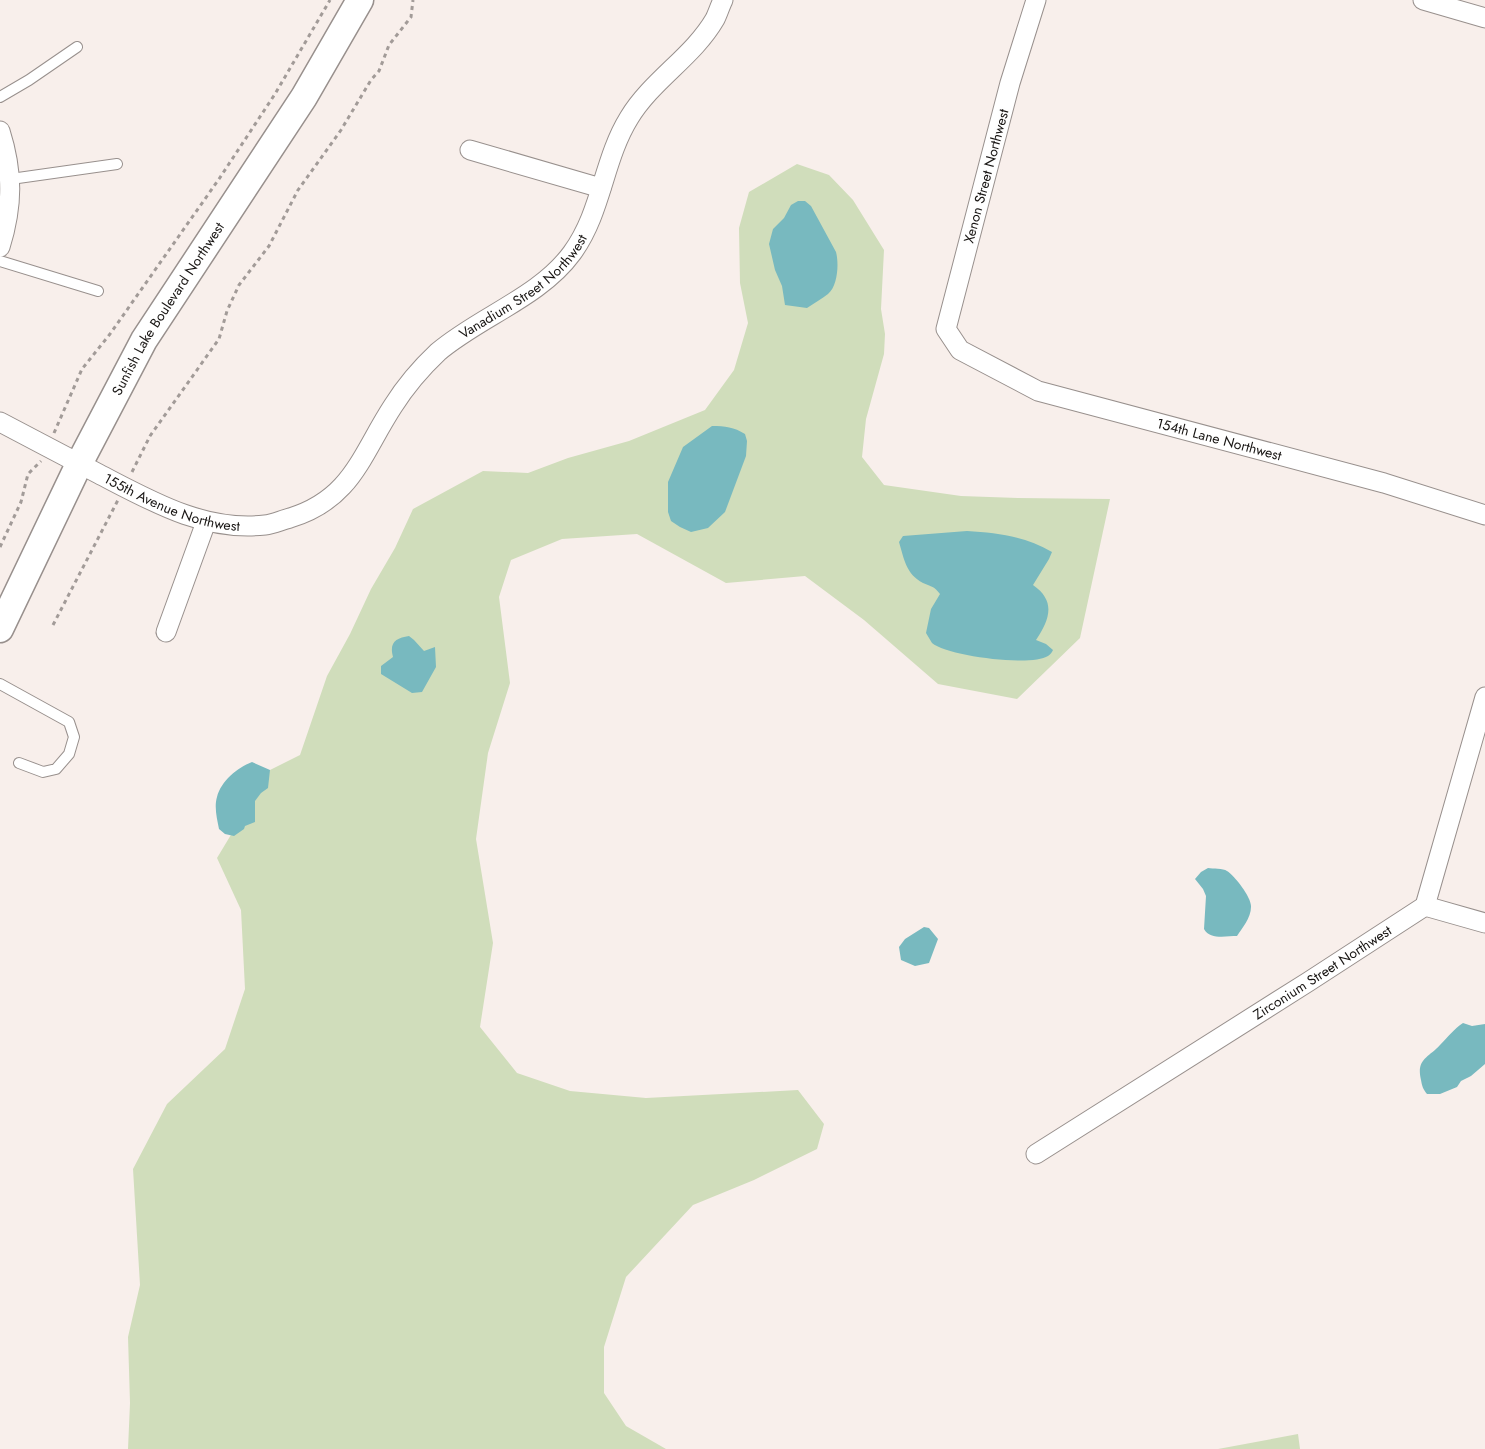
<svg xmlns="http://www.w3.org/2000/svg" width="1485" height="1449" font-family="Jost,sans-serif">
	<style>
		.green { fill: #d0ddbb }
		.water { fill: #78b9bf }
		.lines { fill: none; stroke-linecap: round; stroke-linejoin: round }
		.lane-casing { stroke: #98908d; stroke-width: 12 }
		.street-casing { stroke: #98908d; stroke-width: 21 }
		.secondary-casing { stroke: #98908d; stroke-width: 29 }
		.path { stroke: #a29b98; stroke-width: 3; stroke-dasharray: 4 4; stroke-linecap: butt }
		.lane { stroke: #fff; stroke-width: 10 }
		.street { stroke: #fff; stroke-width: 19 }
		.secondary { stroke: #fff; stroke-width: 26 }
		.labels { text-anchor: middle; stroke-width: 5; stroke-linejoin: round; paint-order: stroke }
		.street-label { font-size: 14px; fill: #181513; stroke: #fefefe }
	</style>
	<rect width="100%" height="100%" fill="#f8efeb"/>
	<path class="green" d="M797,164L829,175L853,200L884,250L881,309L885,334L884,354L866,419L862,457L884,485L961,496L1018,498L1110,499L1080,638L1017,699L938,684L864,620L805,576L726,583L637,534L562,539L511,560L499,597L510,683L488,753L476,839L493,943L480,1027L517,1073L570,1091L646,1098L798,1090L824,1124L817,1149L754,1180L693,1205L626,1277L604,1347V1393L626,1426L666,1449H128L130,1403L128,1337L140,1285L133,1169L167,1104L225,1049L245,989L241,910L217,858L270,770L300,755L327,676L350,634L371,589L395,548L413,509L483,471L528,473L568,458L629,441L705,410L734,370L748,323L740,283L739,228L749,192Z
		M1298,1434L1300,1449H1218Z"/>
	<path class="water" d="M798,201H805L811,206L836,252C839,263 838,286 828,294C822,299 814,303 807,308L785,305L782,286L775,270L769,244L773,229L784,218L791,205Z
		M712,426C725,426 734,427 745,434L747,441L746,456L725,512L708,528L691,532L680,527L671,521L668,512V482L683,447Z
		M967,531C998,533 1025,536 1052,552L1049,559L1033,585C1056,601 1050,619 1036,640L1046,644L1053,650C1052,652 1051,654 1048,656C1031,667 947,656 932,643C930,640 928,636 926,633L931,609L940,594C934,586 932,587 923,583C906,574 904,559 899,542L903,536Z
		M409,636L414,640L424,651L435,647L436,667L422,692L412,693L381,674V666L393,657C389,642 396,638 409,636Z
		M252,762L270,770L268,788L261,793L255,801V822L245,826L244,829L234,836L225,834L219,829C217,819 214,807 217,797C221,781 237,768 252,762Z
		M1208,868C1213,869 1223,868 1227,871C1235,876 1252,898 1251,907C1251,918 1242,928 1237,936C1226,936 1210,940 1204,929L1206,896L1203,889L1195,879L1201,872Z
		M924,927L929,928L938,939L929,963L915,966L901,960L899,947L905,939Z
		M1463,1023L1472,1026L1485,1024V1064L1471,1076L1461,1081L1457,1087L1440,1094H1427C1423,1089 1422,1086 1421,1080C1416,1059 1428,1058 1440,1045C1448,1037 1454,1029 1463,1023Z"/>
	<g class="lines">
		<g class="lane-casing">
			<path id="lane" d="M0,97L29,80L77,47
				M11,179L117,164
				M0,261L98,291
				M0,684L69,722L74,737L69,754L56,769L43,772L19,763"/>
		</g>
		<g class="street-casing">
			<g id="street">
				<path id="s1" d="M1036,0L1010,83L946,329L960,350L1038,391L1384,483L1485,515"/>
				<path d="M1423,0L1485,18"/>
				<path d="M0,131C13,172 13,205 0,247"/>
				<path d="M470,150L601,188"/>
				<path id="s2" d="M0,422C33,439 66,457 99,474C151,501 204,532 265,525C273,524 282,520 290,518C352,499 361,455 393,406C405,387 421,368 438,352C479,317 540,297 572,253C602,212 603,160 629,118C652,80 693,57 715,19C718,13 720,6 723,0"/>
				<path d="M166,632L206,522"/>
				<path d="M1425,906L1485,923"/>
				<path id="s3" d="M1036,1154L1308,982L1425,906L1485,697"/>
			</g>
		</g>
		<g class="secondary-casing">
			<g id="secondary">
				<path id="s4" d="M0,629L79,464L144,340L304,97L360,0"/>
			</g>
		</g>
		<path class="path" d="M54,433L82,369L110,334L219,179L275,94L330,0
			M132,472L150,436L219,339L227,311L239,285L269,246L298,190L341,130L371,80L379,71L389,45L411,17L413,0
			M0,547L21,502L28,474L41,461
			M53,625L118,500"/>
		<use href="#lane" class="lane"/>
		<use href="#street" class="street"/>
		<use href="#secondary" class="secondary"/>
	</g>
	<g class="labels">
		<g class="street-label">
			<text transform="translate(986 176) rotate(-75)" y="5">Xenon Street Northwest</text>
			<text dy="5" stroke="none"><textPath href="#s2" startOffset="650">Vanadium Street Northwest</textPath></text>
			<text dy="5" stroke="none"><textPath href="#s4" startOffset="362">Sunfish Lake Boulevard Northwest</textPath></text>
			<text dy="5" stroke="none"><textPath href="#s1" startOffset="642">154th Lane Northwest</textPath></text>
			<text dy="5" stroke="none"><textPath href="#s2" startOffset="191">155th Avenue Northwest</textPath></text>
			<text dy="5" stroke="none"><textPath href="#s3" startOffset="339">Zirconium Street Northwest</textPath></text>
		</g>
	</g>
</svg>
